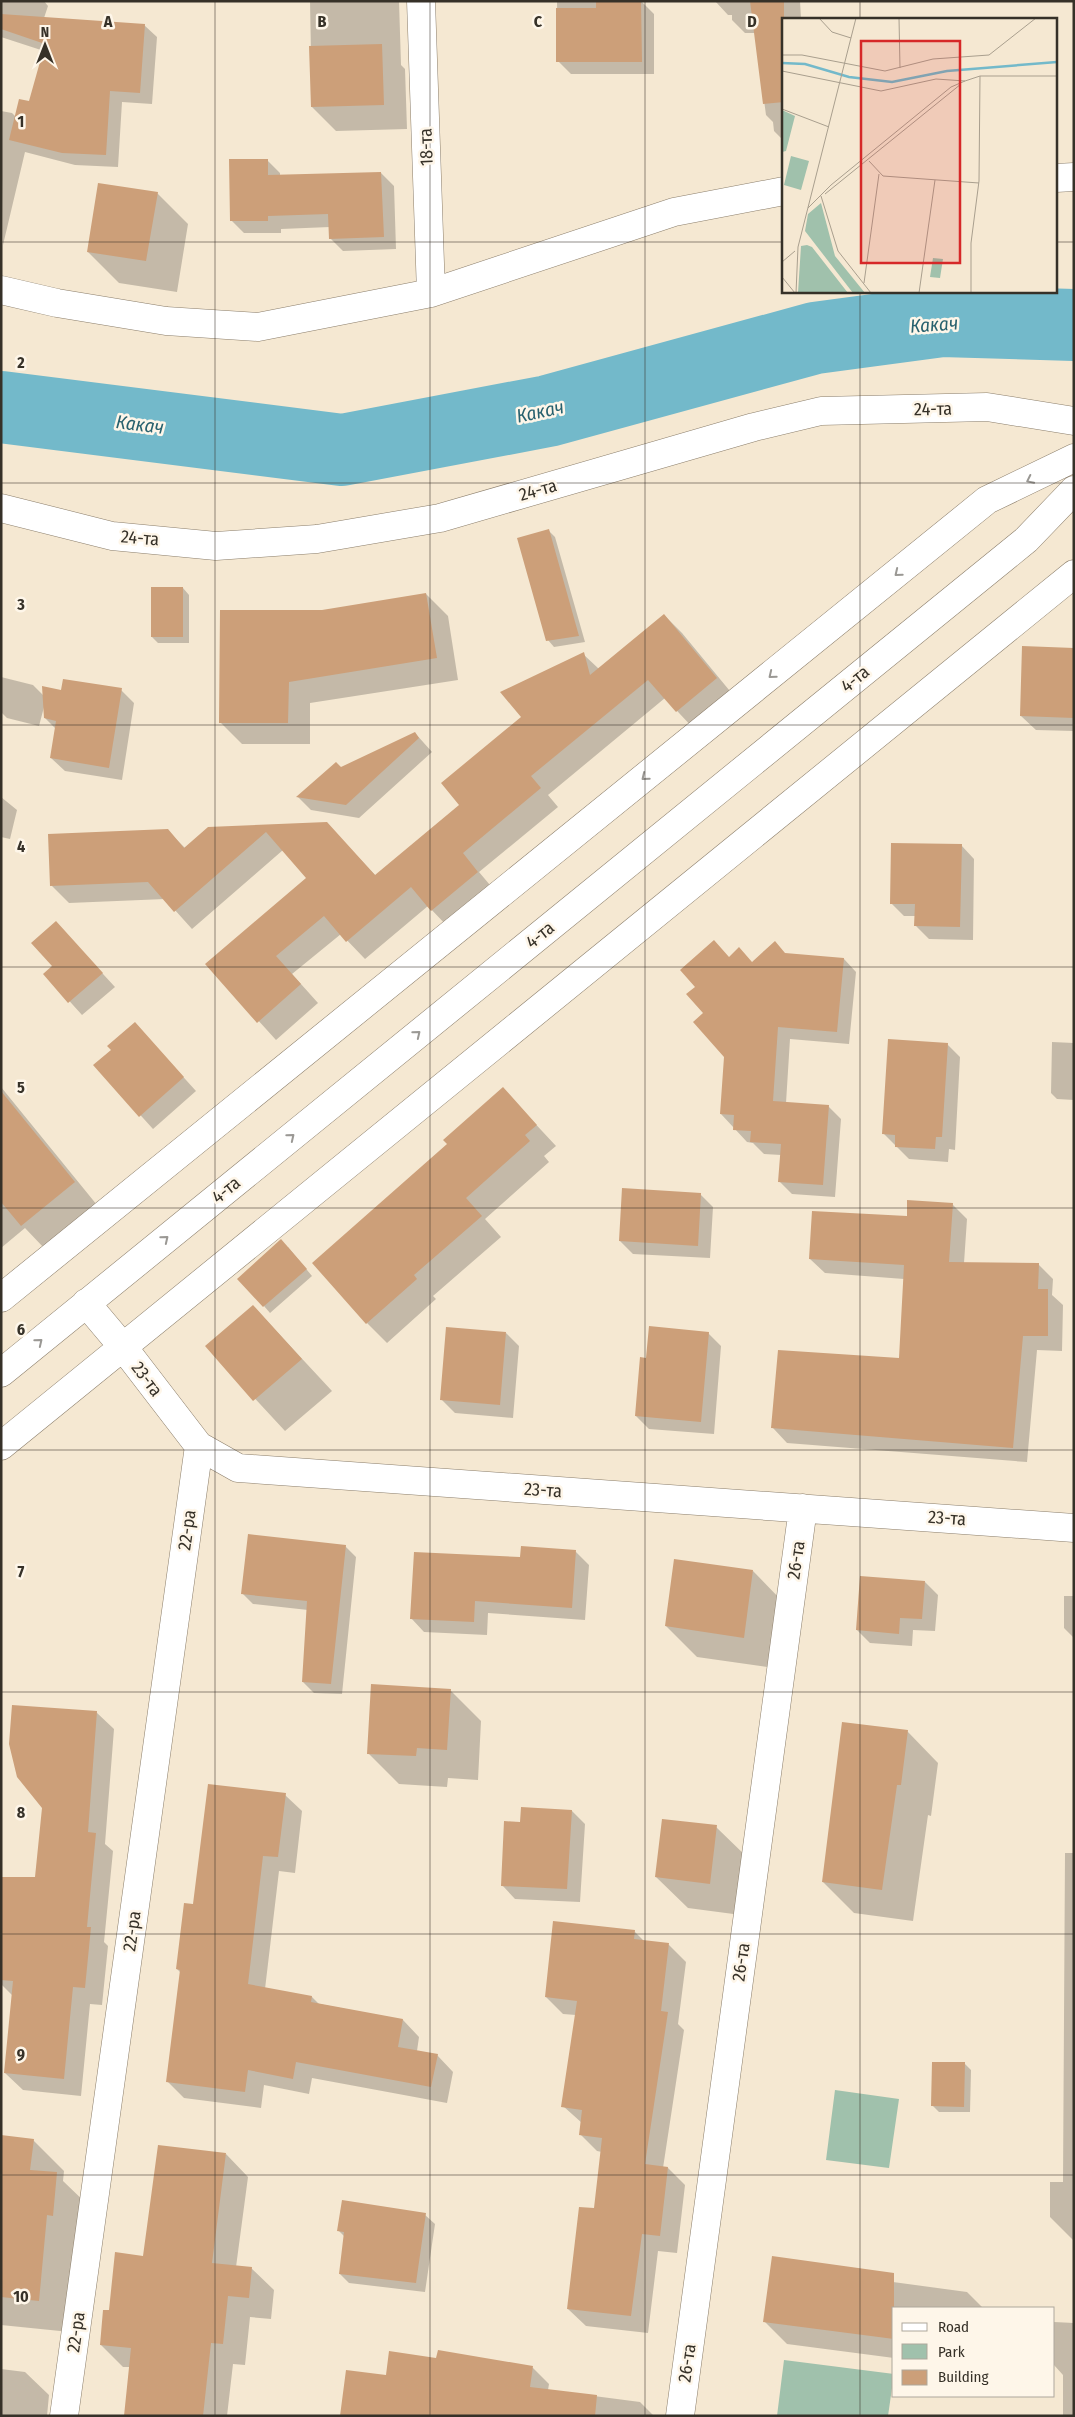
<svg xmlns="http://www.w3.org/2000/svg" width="1075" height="2417" font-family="'Fira Sans Condensed',sans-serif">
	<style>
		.green { fill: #a0c1ac }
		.shadow { fill: #0003 }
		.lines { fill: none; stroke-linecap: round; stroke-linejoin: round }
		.river { stroke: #73b9ca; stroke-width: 72 }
		.building { fill: #cc9f79 }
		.minor-casing { stroke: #8b7e6b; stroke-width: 29 }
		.minor { stroke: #fff; stroke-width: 28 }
		.oneway { stroke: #9a9894 }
		.grid { fill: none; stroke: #363128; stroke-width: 1; stroke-opacity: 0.55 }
		.labels { text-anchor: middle; stroke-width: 5; stroke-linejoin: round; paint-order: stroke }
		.street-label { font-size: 18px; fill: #363128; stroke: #fef6e9 }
		.water-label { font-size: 19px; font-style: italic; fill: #28616e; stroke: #fef6e9 }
		.inset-river { fill: none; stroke: #73b9ca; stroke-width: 2.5 }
		.inset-road { fill: none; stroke: #a99f8e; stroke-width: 1 }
		.view { fill: #d62828; fill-opacity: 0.15; stroke: #d62828; stroke-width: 2.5 }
		.inset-edge { fill: none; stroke: #363128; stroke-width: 2.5 }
		.grid-label { font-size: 16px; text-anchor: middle; font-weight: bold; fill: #363128; stroke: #fef6e9; stroke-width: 5; stroke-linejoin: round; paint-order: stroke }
	</style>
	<rect width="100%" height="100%" fill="#f5e8d2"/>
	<path class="green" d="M835,2090L899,2099L889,2168L826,2160Z
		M784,2360L894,2374L888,2416H777Z"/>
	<path class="shadow" d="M1,1H44L48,6L44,18L144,25L157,37L152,104L122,102L118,167L75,165L25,152L3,245L1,111L12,113L16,117L30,102L44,51L1,37Z
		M310,1H399L401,65L405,69L407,129L336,131L312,107Z
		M641,1L654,14V74H571L558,61L557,2Z
		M715,1H800L801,19H784V141L774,131L773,122L766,115L755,33H745L732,20V15H728Z
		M267,160L280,173V176L381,173L394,186L396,249L343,251L330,238V227L281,229V233H244L231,220Z
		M157,193L188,224L177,292L119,283L88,252Z
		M549,531L555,537L585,642L554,647L548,640Z
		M183,588L189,595V643H158L152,637Z
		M426,594L448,616L458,680L310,703V744H242L220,722L322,611Z
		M664,615L682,633L734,696L694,729L665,698L548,795L558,807L479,872L495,891L449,928L428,906L365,959L341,934L292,974L318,1003L276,1040L207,964L307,878L283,850L192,929L165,899L69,903L51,885L167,830L185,848L208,828L326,823L376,876L461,805L523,717L583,654L599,669Z
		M1074,649V731L1036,730L1021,716Z
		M1,677L33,685L44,696L121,690L134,703L122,780L65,771L51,758L56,729L45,718L44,707L39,726L7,718L1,712Z
		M415,733L432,752L359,818L311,810L298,797L341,768Z
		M1,797L17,810L10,839L1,837Z
		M961,845L974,859L973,940L929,939L916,926V916H904L891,903Z
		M68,936L115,987L82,1015L45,974L54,966Z
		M786,954L844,959L856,972L849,1044L790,1039L786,1103L828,1106L841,1119L835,1197L792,1194L779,1181L781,1155L764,1154L753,1143L747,1142L721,1114L725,1057L705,1014L729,958L753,963Z
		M147,1037L196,1091L153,1129L95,1065L112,1050Z
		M1052,1042L1074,1043V1100L1057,1099L1051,1093Z
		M947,1044L960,1057L955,1150L949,1149L948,1162L909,1159L884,1134Z
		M1,1087L97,1205L44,1248L25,1228L1,1248Z
		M503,1089L556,1146L544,1156L549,1162L485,1219L501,1237L433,1296L436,1299L387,1343L367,1323L449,1144Z
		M700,1194L713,1207L710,1258L633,1254L620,1241Z
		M952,1204L967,1219L964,1263L1038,1264L1053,1279L1052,1295L1063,1305L1062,1351L1037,1350L1027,1462L787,1443L773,1428L900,1359L904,1279L825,1273L810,1259L908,1218Z
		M288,1247L312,1276L270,1313L264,1306Z
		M253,1306L332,1391L285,1431L207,1347Z
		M506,1333L519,1346L513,1418L455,1413L442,1400Z
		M708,1333L721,1346L714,1434L649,1429L636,1416L647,1359Z
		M345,1546L356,1557L342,1694L314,1693L303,1682L308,1610L253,1604L242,1593Z
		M522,1548L576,1552L589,1565L585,1620L488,1613L487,1635L424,1632L411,1618L521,1559Z
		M753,1571L784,1603L775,1668L697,1657L666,1626Z
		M925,1582L938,1595L935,1631L913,1630L912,1646L870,1643L857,1630Z
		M1064,1596H1074V1638L1064,1628Z
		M450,1690L481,1721L478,1780L448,1778L447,1787L399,1784L368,1753Z
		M96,1712L114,1729L105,1844L113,1851L104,1942L108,1946L102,2005L90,2004L81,2096L23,2090L5,2073L13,1996L1,1984V1928L36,1878L44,1808Z
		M907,1731L938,1763L931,1816L928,1815L913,1921L854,1913L823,1882Z
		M285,1795L302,1811L295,1873L279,1871L265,1989L312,1997L319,2004L403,2020L419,2037L417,2051L437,2055L453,2072L447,2103L312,2078L309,2094L264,2085L261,2108L184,2098L167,2081L181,1973L177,1969L194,1906Z
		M572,1811L585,1824L580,1902L515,1899L502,1885L521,1823Z
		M716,1827L748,1858L741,1915L688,1908L656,1877Z
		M1065,1853H1074V2241L1050,2217V2182H1063Z
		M634,1931L644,1941L669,1945L686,1962L678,2024L684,2030L663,2168H668L685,2185L677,2253L658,2251L648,2333L586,2326L568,2309L595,2209L602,2152L597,2151L580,2134L582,2123L563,2106L576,2015L563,2014L546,1997Z
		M964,2063L971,2070L970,2112H939L932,2105Z
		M1,2137L33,2140L64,2171L63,2181L88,2205L70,2332L1,2325Z
		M226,2154L248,2177L236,2267L251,2268L274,2290L271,2319L250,2317L245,2365L233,2364L227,2416H125L130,2367H123L101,2345L110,2312L145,2257Z
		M425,2215L435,2224L425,2292L349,2283L340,2274L345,2237L339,2231Z
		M856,2277L967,2292L983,2308H894V2358L787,2344L764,2321Z
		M1054,2322L1074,2323V2416H1063V2375L1054,2365Z
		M437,2359L533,2368L549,2384L548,2390L640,2402L654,2416H341L387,2376Z
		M1,2369L25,2372L49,2395L47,2416H1Z"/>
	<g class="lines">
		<path class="river" d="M1,407L342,450L548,411L815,338L942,321L1074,325"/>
	</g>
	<path class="building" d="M596,1H641L642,62H556V8H596Z
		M750,1H784V102L763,104Z
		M1,14L145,24L140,93L110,91L106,155L62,153L9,140L19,99L29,101L45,44L1,29Z
		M382,44L384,105L311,107L309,46Z
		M229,159H268V175L381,172L384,237L329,239L328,214L268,216V221H230Z
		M98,183L158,192L146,261L87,252Z
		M549,529L579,636L546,641L517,538Z
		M151,587H183V637H151Z
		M426,593L437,658L289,682L288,723H219L220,610H322Z
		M664,614L717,678L676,712L648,680L531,776L541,788L463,853L478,872L431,911L411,887L346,942L324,916L276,956L301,984L257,1023L205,964L306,878L266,832L174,912L148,882L50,886L48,834L168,829L184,848L208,827L327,822L375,875L459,805L441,783L521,717L500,692L584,652L590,675Z
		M1022,646L1074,648V718L1020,716Z
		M63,679L122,688L109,768L50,758L56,721L44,718L42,686L61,690Z
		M415,732L419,738L346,805L296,797L336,762L341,767Z
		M891,843L962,844L960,927L914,926L915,904H890Z
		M56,921L103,973L68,1003L43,974L52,966L31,943Z
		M714,940L729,957L739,947L752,962L775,941L785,953L844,958L837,1032L778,1027L773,1101L829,1105L823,1185L778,1182L781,1144L750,1142L751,1131L733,1130L734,1115L720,1114L724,1057L693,1022L703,1013L686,994L695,987L680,970Z
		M135,1022L184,1077L139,1117L93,1065L111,1050L107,1046Z
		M888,1039L948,1043L942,1137H936L935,1149L895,1147V1135L882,1134Z
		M503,1087L537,1125L525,1135L530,1141L466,1198L482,1216L414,1275L417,1279L366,1324L312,1263L447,1144L443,1140Z
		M1,1091L75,1182L21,1226L1,1202Z
		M622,1188L701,1193L698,1246L619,1241Z
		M907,1200L953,1203L949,1262L1039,1263L1038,1289H1048V1336H1023L1013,1448L771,1428L778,1350L899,1358L904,1265L809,1259L812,1211L907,1216Z
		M281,1239L307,1269L263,1307L237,1279Z
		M253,1305L302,1359L253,1401L205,1346Z
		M649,1326L709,1332L701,1422L635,1416L640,1357L646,1358Z
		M446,1327L506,1332L500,1405L440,1400Z
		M248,1534L346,1545L331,1684L302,1682L307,1601L241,1594Z
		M521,1546L576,1550L572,1608L475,1601L474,1622L410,1619L414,1552L520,1557Z
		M674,1559L753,1570L744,1638L665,1626Z
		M860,1576L925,1581L922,1619L900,1618L899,1634L856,1630Z
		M371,1684L451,1689L447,1750L417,1748L416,1756L367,1754Z
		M12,1705L97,1711L88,1832L96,1833L87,1927H91L85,1988L73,1987L64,2079L4,2073L13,1981L1,1980V1877H35L42,1808L17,1777L9,1744Z
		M842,1722L908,1730L901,1785H897L882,1890L822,1882Z
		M208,1784L286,1793L278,1857L263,1856L248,1984L312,1996L311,2002L403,2019L398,2047L438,2054L431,2087L296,2062L293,2079L248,2070L245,2092L166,2082L180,1970L176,1969L184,1903L193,1904Z
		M521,1807L572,1810L567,1889L501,1886L504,1821L520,1822Z
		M662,1819L717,1825L710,1884L655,1877Z
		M553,1921L635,1930L634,1939L669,1943L661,2011L668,2012L645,2164L668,2167L660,2236L642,2234L631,2316L567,2309L579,2207L594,2208L602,2138L579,2135L582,2110L561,2107L577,2001L545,1997Z
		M932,2062H965L964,2107L931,2106Z
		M1,2135L34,2139L30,2170L57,2172L53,2216L47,2215L39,2301L1,2297Z
		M158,2145L226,2153L212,2263L252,2267L249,2298L228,2296L223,2344L211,2343L203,2416H124L131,2348L100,2345L103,2310H109L115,2252L143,2256Z
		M342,2200L426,2213L416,2283L339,2274L344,2232L337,2231Z
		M772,2256L894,2273V2339L763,2322Z
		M438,2350L533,2366L530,2387L597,2395L595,2416H340L346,2370L386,2375L389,2351L436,2358Z"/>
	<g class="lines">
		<g class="minor-casing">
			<path id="minor" d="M421,1L431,293
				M1056,178L1074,177
				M1,290L57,303L166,321L258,327L431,293L674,212L784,191
				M1,508L112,536L216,546L317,539L440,518L754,427L821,411L987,407L1074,421
				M1,1298L987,500L1074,458
				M86,1303L123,1347L199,1446L238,1468L1074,1528
				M1,1373L1026,540L1074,490
				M1,1446L1074,574
				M64,2416L199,1446
				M680,2416L803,1508"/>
		</g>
		<use href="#minor" class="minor"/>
	</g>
	<defs><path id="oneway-chevron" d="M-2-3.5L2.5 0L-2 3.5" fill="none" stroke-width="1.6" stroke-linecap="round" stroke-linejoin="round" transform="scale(1.25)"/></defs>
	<g class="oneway">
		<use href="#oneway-chevron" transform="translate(1030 480) rotate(154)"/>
		<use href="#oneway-chevron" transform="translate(898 573) rotate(141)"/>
		<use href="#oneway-chevron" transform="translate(772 675) rotate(141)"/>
		<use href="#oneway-chevron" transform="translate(645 777) rotate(141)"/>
		<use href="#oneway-chevron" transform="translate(417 1034) rotate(-39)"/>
		<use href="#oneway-chevron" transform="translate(291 1137) rotate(-39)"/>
		<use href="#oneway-chevron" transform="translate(165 1239) rotate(-39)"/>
		<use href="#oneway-chevron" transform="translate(39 1342) rotate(-39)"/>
	</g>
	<path class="grid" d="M215,1V2416M430,1V2416M645,1V2416M860,1V19M1,242H784M1056,242H1074M860,291V2416M1,483H1074M1,725H1074M1,967H1074M1,1208H1074M1,1450H1074M1,1692H1074M1,1934H1074M1,2175H1074"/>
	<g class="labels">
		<g class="street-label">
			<text transform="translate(426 147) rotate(-92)" y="6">18-та</text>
			<text transform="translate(933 409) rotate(-1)" y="6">24-та</text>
			<text transform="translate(538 490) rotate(-16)" y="6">24-та</text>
			<text transform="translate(140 538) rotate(5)" y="6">24-та</text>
			<text transform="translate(855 679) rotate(-39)" y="6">4-та</text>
			<text transform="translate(540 935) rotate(-39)" y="6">4-та</text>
			<text transform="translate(226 1190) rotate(-39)" y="6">4-та</text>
			<text transform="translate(147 1379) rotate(53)" y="6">23-та</text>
			<text transform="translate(543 1490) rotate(4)" y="6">23-та</text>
			<text transform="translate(947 1518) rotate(4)" y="6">23-та</text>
			<text transform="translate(187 1530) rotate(-82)" y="6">22-ра</text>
			<text transform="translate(796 1560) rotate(-82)" y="6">26-та</text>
			<text transform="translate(132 1931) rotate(-82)" y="6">22-ра</text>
			<text transform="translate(741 1962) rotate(-82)" y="6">26-та</text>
			<text transform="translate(76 2332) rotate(-82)" y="6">22-ра</text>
			<text transform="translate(687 2363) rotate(-82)" y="6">26-та</text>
		</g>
		<g class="water-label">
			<text transform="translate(934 324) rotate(-4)" y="7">Какач</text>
			<text transform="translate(540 411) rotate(-12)" y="7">Какач</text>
			<text transform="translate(140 424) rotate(7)" y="7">Какач</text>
		</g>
	</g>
	<g transform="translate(782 18)">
		<rect width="275" height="275" fill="#f5e8d2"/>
		<path d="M0,92L13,98L4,133L0,134ZM9,138L27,143L19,172L2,167ZM39,185L53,238L83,275H71L23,213L26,196ZM25,227L30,229L66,275H16L19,228ZM151,240L161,241L158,260L148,259Z" fill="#a0c1ac"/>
		<path class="inset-river" d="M0,45L23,46L67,59L110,64L165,53L275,44"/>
		<path class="inset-road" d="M37,0L50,14L69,20M117,0L118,50M0,37H20L103,53L151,41L207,37L254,0M0,53L99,73L154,61L183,63L198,58H275M0,91L47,109M87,143L101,158L197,165M43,176L179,66M39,178L56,233L89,275M26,190L49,167L169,69L183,63M0,244L13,233M0,259L13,275M82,265L97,156M14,275L16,229L74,0M137,275L153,162M189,275V225L197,163L198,58"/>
		<path class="view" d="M79,23H178V245H79Z"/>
		<rect width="275" height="275" class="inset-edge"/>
	</g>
	<g class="grid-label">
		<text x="108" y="27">A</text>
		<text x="322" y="27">B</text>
		<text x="538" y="27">C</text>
		<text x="752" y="27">D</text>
		<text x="21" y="127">1</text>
		<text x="21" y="368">2</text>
		<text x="21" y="610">3</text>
		<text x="21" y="852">4</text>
		<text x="21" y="1093">5</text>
		<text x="21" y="1335">6</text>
		<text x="21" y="1577">7</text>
		<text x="21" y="1818">8</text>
		<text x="21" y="2060">9</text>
		<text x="21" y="2302">10</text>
	</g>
	<rect width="1075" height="2417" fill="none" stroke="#363128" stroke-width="5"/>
	<rect x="892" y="2307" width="162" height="90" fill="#fef6e9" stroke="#aea79c"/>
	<rect x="902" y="2323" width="25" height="8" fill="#ffffff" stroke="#aea79c"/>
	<text x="938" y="2332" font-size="15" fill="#363128">Road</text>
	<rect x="902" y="2344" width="25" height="15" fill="#a0c1ac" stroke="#aea79c"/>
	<text x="938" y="2357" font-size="15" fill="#363128">Park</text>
	<rect x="902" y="2370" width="25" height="15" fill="#cc9f79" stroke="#aea79c"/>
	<text x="938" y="2382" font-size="15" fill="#363128">Building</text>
	<g transform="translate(45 45)" stroke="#fef6e9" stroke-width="4" paint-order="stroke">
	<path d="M0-4L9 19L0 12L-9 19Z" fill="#363128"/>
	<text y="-8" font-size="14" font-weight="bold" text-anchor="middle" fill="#363128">N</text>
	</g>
</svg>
